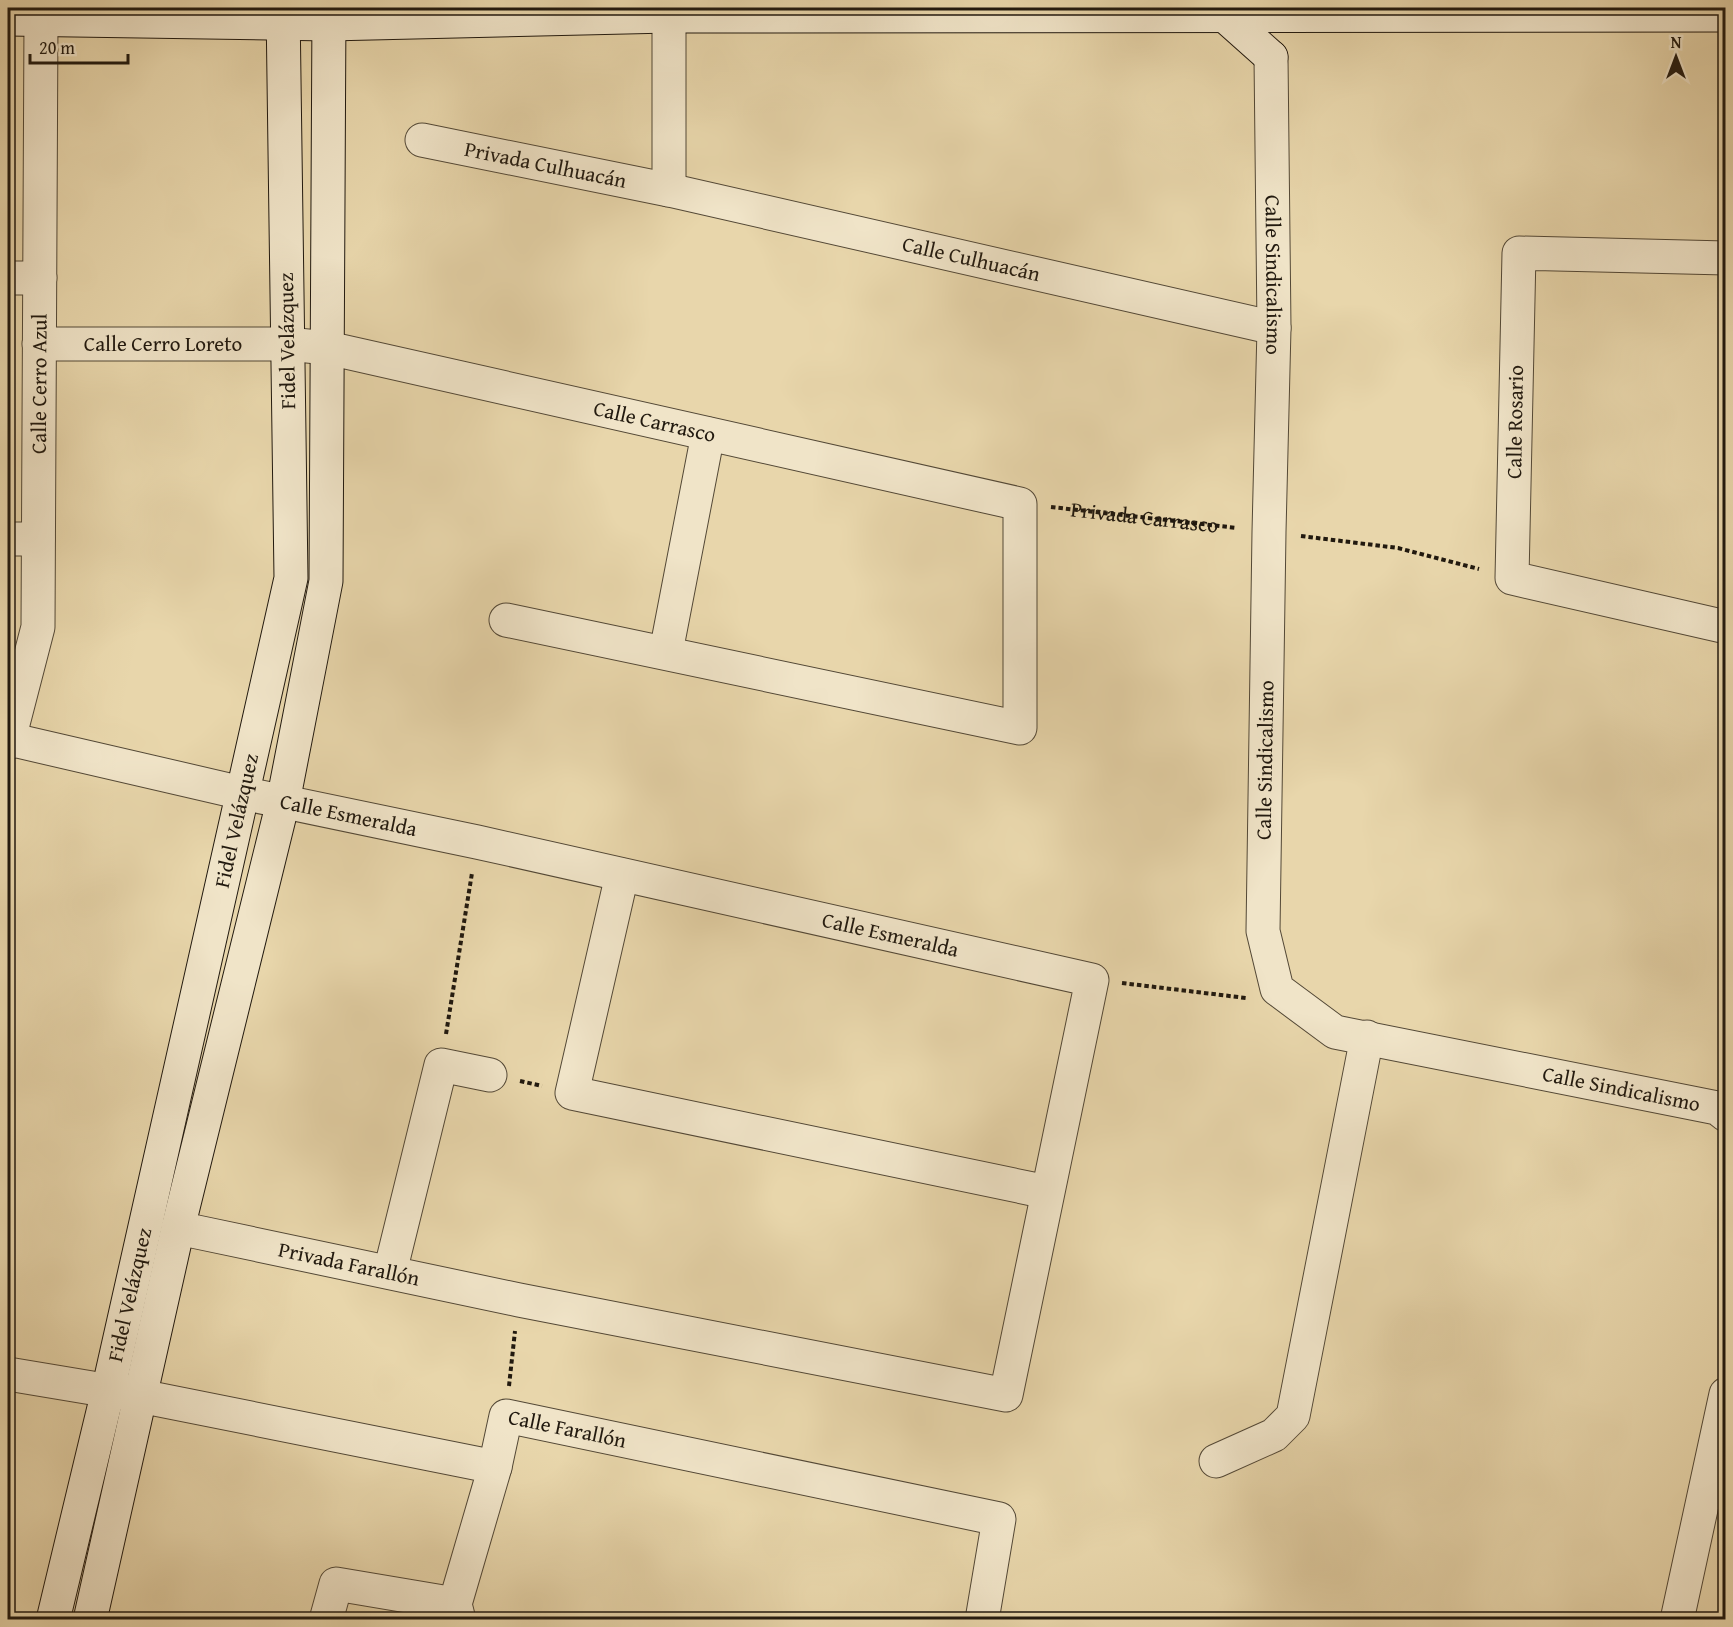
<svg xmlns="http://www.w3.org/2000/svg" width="1733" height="1627" font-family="'Gentium Book Plus',serif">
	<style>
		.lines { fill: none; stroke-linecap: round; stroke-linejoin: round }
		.street-casing { stroke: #534836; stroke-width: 35 }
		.secondary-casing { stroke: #21190f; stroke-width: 35 }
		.path { stroke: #21190f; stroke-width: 4; stroke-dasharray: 4.5 3; stroke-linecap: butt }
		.street { stroke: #f0e4c8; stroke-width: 33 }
		.secondary { stroke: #f0e4c8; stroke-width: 33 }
		.labels { text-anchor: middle; stroke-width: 4.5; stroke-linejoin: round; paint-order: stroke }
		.street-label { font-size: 21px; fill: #21190f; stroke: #f0e4c8 }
	</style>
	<rect width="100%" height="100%" fill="#e8d6ab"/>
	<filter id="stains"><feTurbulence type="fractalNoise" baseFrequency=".00333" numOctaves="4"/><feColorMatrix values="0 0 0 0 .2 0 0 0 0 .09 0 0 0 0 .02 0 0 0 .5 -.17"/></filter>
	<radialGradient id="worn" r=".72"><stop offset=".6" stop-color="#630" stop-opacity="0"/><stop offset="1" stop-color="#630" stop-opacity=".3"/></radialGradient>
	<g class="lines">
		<g class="street-casing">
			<g id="street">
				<path d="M669,16V190"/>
				<path id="s2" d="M1271,57L1274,328L1269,532L1263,931L1277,989L1335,1032L1717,1108L1726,1115"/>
				<path id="s3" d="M422,140L669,190L1274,328"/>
				<path d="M1726,258L1519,253L1512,578L1726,627"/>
				<path d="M8,278H40"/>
				<path id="s4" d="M39,344H287L328,348L1020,504V728L506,620"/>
				<path d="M8,539H38"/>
				<path d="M666,652L708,434"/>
				<path id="s5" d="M9,739L242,793L477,842L1092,980L1006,1395L519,1300L178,1228"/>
				<path id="s6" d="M8,743L38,627L41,19"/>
				<path d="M622,875L572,1093L1047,1192"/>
				<path d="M390,1272L441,1065L490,1075"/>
				<path d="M8,1374L140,1396L495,1467"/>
				<path d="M1216,1461L1274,1435L1293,1416L1367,1037"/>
				<path d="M326,1620L336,1584L455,1604"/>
				<path id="s7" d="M459,1620L455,1604L495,1467L506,1416L999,1519L982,1620"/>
				<path d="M1677,1620L1726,1394"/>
			</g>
		</g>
		<g class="secondary-casing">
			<g id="secondary">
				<path d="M1225,8V16L1271,57"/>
				<path d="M8,19L329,24L669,16L1726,15"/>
				<path id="s8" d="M53,1620L108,1391L291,578L283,8"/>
				<path d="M90,1620L178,1228L283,802L326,581L329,8"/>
			</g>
		</g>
		<g class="path">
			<path id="s1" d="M1051,507L1237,528"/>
			<path d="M1301,536L1398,548L1479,569"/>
			<path d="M1122,983L1246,998"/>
			<path d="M446,1034L472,873"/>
			<path d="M520,1081L542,1086"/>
			<path d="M509,1386L515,1331"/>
		</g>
		<use href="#street" class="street"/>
		<use href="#secondary" class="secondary"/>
	</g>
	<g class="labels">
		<g class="street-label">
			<text dy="7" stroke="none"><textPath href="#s3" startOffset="126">Privada Culhuacán</textPath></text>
			<text dy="7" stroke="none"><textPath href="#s3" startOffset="562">Calle Culhuacán</textPath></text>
			<text dy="7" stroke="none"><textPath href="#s2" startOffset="218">Calle Sindicalismo</textPath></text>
			<text transform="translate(287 341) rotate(-91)" y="7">Fidel Velázquez</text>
			<text dy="7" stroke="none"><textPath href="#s4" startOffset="124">Calle Cerro Loreto</textPath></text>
			<text dy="7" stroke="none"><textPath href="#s6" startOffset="363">Calle Cerro Azul</textPath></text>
			<text dy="7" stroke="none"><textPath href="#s4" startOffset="624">Calle Carrasco</textPath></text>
			<text transform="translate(1515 422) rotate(-89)" y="7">Calle Rosario</text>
			<text dy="7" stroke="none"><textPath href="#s1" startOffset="94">Privada Carrasco</textPath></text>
			<text transform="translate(1265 760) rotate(-89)" y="7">Calle Sindicalismo</text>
			<text dy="7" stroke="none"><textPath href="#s5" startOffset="348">Calle Esmeralda</textPath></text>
			<text dy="7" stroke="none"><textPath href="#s8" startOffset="820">Fidel Velázquez</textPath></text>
			<text dy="7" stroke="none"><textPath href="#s5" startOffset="903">Calle Esmeralda</textPath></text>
			<text dy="7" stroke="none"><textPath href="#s2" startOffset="1298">Calle Sindicalismo</textPath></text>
			<text transform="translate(349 1264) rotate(12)" y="7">Privada Farallón</text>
			<text dy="7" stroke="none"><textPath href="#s8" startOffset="334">Fidel Velázquez</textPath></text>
			<text dy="7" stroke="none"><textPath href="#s7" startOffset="274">Calle Farallón</textPath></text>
		</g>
	</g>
	<rect width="1733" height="1627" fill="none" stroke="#e8d6ab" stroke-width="30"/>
	<rect x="9" y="9" width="1715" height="1609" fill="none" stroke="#21190f" stroke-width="3"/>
	<rect x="15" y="15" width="1703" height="1597" fill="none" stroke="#21190f" stroke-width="1.5"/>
	<g transform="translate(1676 57)" stroke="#f0e4c8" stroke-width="4.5" paint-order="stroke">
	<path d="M0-4.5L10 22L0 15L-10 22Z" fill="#21190f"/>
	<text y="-9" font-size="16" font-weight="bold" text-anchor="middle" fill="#21190f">N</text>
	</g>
	<path d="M30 54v9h98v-9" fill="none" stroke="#21190f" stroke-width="3"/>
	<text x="39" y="54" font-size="18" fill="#21190f" stroke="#f0e4c8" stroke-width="4.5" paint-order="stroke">20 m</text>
	<rect width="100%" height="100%" filter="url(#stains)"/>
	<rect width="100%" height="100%" fill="url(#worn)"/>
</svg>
